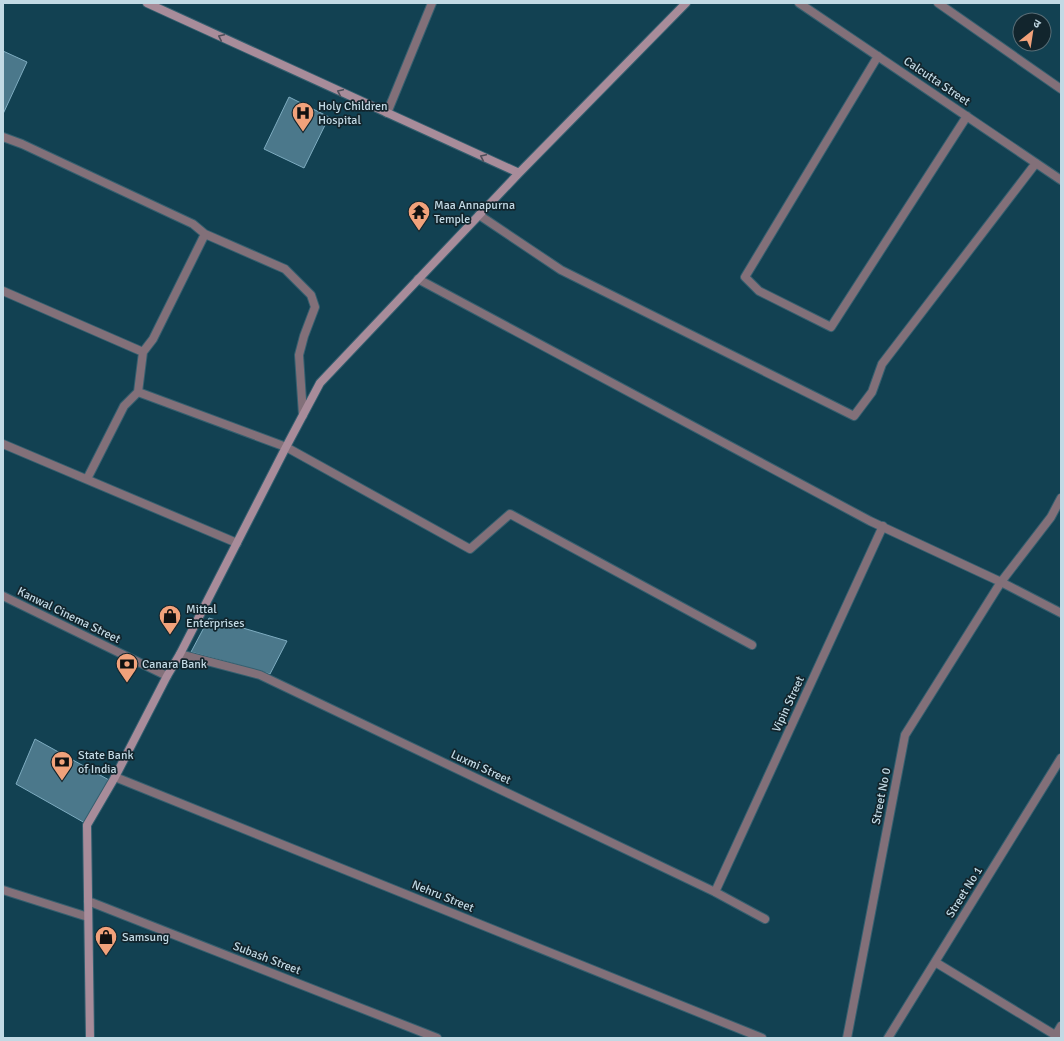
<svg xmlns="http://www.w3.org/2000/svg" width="1064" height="1041" font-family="Signika,'Noto Sans Devanagari',sans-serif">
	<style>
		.building { fill: #4b788b; stroke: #7eacc0 }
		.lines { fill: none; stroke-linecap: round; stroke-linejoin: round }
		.street-casing { stroke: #355f6f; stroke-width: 10 }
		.secondary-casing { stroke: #355f6f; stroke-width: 10 }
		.street { stroke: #827079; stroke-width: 8 }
		.secondary { stroke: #a88c9a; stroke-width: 8 }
		.oneway { stroke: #4e4e59 }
		.labels { text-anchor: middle; stroke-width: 3.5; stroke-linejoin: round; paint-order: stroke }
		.street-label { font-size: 12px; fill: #c2d9e4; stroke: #12252d }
		.poi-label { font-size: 12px; fill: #c2d9e4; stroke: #12252d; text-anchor: start }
	</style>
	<rect width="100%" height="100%" fill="#124152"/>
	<path class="building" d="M3,51L27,62L3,114Z
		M289,97L329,117L304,168L264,149Z
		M209,618L287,641L270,674L191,652Z
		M35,739L109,780L85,823L16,784Z"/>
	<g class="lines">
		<g class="street-casing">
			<path id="street" d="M799,3L1061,180
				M938,3L1061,89
				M878,56L745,277L759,291L831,327L967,116
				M387,113L432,3
				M3,137L22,144L193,224L205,234L285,269L311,295L315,307L304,336L299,355L303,415
				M479,215L561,270L854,416L872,392L882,364L1036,163
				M418,279L870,521L1001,582L1061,613
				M3,291L143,352
				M138,392L286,447L470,549L510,514L752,645
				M3,444L237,543
				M87,479L124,406L138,392L143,352L153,339L205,234
				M3,596L167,676
				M180,654L260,675L715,892L765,919
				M115,777L762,1038
				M3,890L88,917
				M715,892L883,526
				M88,901L437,1038
				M935,962L1060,1038
				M847,1038L905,735L1001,582L1051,517L1061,498
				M888,1038L1061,758
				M1054,1038L1061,1026"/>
		</g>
		<g class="secondary-casing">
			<path id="secondary" d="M147,3L519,173
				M90,1038L87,825L115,777L167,676L180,654L286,447L320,383L519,173L686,3"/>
		</g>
		<use href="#street" class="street"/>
		<use href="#secondary" class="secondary"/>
	</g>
	<defs><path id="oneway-chevron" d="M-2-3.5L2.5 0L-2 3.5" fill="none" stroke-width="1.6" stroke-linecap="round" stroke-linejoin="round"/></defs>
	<g class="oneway">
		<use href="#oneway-chevron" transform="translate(221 37) rotate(-155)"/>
		<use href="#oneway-chevron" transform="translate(340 92) rotate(-155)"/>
		<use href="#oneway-chevron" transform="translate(483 157) rotate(-155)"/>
	</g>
	<defs>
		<g id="hospital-pin" transform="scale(1.15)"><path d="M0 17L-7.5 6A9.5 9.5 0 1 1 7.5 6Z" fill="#f1a27b" stroke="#12252d"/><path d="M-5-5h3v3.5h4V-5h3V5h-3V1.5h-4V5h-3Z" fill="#111"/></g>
		<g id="temple-pin" transform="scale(1.15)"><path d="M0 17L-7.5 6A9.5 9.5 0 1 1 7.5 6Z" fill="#f1a27b" stroke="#12252d"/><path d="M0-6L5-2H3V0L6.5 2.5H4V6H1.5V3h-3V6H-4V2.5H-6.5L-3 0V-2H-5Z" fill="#111"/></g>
		<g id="shop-pin" transform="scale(1.15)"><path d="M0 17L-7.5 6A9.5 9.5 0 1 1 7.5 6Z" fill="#f1a27b" stroke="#12252d"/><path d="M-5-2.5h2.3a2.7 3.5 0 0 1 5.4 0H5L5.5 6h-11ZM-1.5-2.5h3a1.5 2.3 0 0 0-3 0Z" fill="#111"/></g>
		<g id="bank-pin" transform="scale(1.15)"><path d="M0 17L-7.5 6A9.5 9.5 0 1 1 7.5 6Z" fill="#f1a27b" stroke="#12252d"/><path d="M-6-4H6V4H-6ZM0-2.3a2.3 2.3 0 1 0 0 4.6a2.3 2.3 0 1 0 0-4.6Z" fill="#111"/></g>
	</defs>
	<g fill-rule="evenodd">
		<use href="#hospital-pin" x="303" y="113"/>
		<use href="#temple-pin" x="419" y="212"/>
		<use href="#shop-pin" x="170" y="616"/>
		<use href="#bank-pin" x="127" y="664"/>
		<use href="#bank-pin" x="62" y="762"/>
		<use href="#shop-pin" x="106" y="937"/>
	</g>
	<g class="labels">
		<g class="street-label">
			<text transform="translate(937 81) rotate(34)" y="4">Calcutta Street</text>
			<text transform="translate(69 615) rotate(26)" y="4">Kanwal Cinema Street</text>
			<text transform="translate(788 704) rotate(-65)" y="4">Vipin Street</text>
			<text transform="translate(481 767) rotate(25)" y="4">Luxmi Street</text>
			<text transform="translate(881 796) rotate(-79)" y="4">Street No 0</text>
			<text transform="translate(964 892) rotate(-58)" y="4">Street No 1</text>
			<text transform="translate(443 896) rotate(22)" y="4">Nehru Street</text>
			<text transform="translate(267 958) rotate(21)" y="4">Subash Street</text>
		</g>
		<g class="poi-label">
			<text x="318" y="110">Holy Children<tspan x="318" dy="14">Hospital</tspan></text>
			<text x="434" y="209">Maa Annapurna<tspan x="434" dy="14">Temple</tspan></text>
			<text x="186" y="613">Mittal<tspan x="186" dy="14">Enterprises</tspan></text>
			<text x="142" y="668">Canara Bank</text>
			<text x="78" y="759">State Bank<tspan x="78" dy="14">of India</tspan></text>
			<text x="122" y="941">Samsung</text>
		</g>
	</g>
	<rect width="1064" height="1041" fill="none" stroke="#c2d9e4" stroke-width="8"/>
	<g transform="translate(1032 32) rotate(30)"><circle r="19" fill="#12252d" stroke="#586d76"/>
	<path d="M0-3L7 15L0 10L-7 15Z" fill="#f1a27b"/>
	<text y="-6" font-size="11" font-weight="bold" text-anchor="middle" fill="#c2d9e4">उ</text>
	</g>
</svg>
